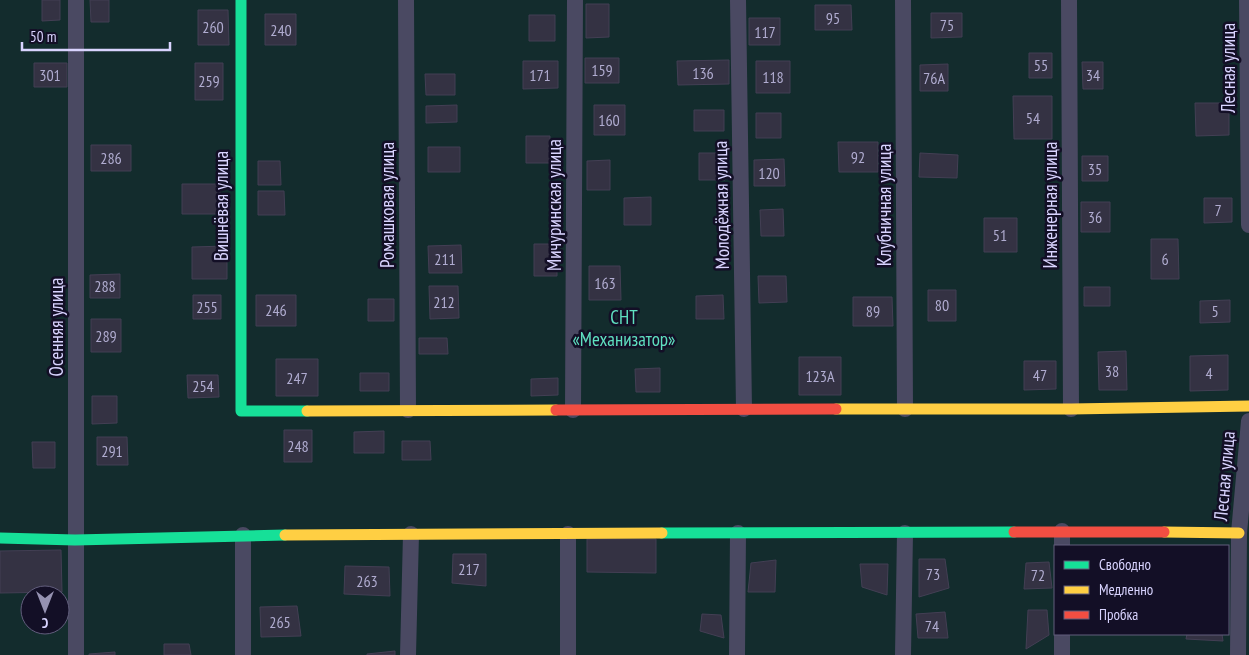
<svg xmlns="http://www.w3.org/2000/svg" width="1249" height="655" font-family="'PT Sans Narrow',sans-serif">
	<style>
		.green { fill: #132c2d; fill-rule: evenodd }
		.building { fill: #343243; stroke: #433f54 }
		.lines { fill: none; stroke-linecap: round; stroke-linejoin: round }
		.street { stroke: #4a4962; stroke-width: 16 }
		.fast { stroke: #16e098; stroke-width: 11 }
		.slow { stroke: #ffcf43; stroke-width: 11 }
		.jam { stroke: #f24e42; stroke-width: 11 }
		.labels { text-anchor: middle; stroke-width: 5; stroke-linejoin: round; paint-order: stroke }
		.number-label { font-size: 16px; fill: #b0acd0 }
		.street-label { font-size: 19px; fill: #d9d4ff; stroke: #130f26 }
		.park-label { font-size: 19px; fill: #5fe0c0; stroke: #130f26 }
	</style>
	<rect width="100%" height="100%" fill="#161421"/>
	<path class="green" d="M0,0H1249V655H0ZM1055,546H1228V634H1055ZM30,595H60V625H30Z"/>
	<path class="building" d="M42,0H60V20L42,21Z
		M90,0H109V22H91Z
		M586,4H609V37L586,38Z
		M815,5H851L852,30H815Z
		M198,10H228L229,45H198Z
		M931,13H962V37L931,38Z
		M265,14H296V45H265Z
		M529,15H555V41H529Z
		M749,18H780V45H749Z
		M1029,53H1052V78H1029Z
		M585,58H619V83H585Z
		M729,60V84L678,85L677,61Z
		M523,61H558V88L523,89Z
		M756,61H790V93H756Z
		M1082,62H1103V89H1083Z
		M34,63H67V87H34Z
		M195,63H223V100H195Z
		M948,64V91H920V65Z
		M425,74H455V95H426Z
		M1013,96H1052V139H1014Z
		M1195,103H1229V135L1196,136Z
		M457,105V122L426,123V106Z
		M594,105H625V135H594Z
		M694,110H724V131H694Z
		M756,113H781V138H756Z
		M526,136H550V163H526Z
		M838,142H878V172H839Z
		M91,145H131V171H91Z
		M428,147H460V172H428Z
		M699,153H725V180H699Z
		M920,153L958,155L957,178L919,177Z
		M1082,156H1108V181H1082Z
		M784,159L785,186H754V160Z
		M610,160V190H587V161Z
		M258,161H280L281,185H258Z
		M182,184H220V214H182Z
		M258,191H284L285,215H258Z
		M651,197V225H624V198Z
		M1204,198H1232V222L1204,223Z
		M1081,202H1110V232H1081Z
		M783,209L784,236H761L760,210Z
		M984,218H1017V252H984Z
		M1151,239H1178L1179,279H1151Z
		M534,244H557V276H534Z
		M461,245L462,273H429L428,246Z
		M227,246V279H192V247Z
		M589,266H620L621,300H589Z
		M120,274V298H90V275Z
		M758,276H786L787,302L759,303Z
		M429,286H458L459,318L430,319Z
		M1084,287H1110V306H1084Z
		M928,290H956V321H928Z
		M193,295H221V319H193Z
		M256,295H296V326H256Z
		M723,295L724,319H696V296Z
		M853,297H892L893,326H853Z
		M368,299H394V321H368Z
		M1230,300V322L1200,323V301Z
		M91,319H121V352H91Z
		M419,338H447L448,354H419Z
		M1126,351L1127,390H1099L1098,352Z
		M1228,355V390L1190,391V356Z
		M799,357H841V395H799Z
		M276,359H318V396H276Z
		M1024,361H1056V389L1024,390Z
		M660,368V392H636L635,369Z
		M360,373H389V391H360Z
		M187,375H218L219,397L188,398Z
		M558,378V395L531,396V379Z
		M92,396H117V423L92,424Z
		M284,430H312V462H284Z
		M384,431V453H354V432Z
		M97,437H127L128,465H97Z
		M402,441H430L431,460H402Z
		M32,442H55V468H33Z
		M587,539H656V573L587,572Z
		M61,550L62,592L0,593V551Z
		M453,554H486V586L452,583Z
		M919,559H945L949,588L919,597Z
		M776,560L775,592H748L751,563Z
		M1049,562L1052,588L1024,589L1026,563Z
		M860,564H888L887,595L862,587Z
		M345,566L389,567L390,596L344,594Z
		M297,606L301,636L261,637L260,607Z
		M1028,610H1047L1049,635L1026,649Z
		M945,612L948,638H918L916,614Z
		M702,614L721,615L724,638L700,631Z
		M1187,634H1222L1223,641L1186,639Z
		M164,644H189L191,655H164Z
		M395,651V655H367V654Z
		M115,652V655H89V654Z"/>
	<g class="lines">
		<path class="street" d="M406,0L408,410
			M738,0L744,409
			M903,0L905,409
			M1069,0L1071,409
			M1247,0L1249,225
			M573,410L575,0
			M1062,531V546
			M568,534V655
			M243,535V655
			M1062,634V655
			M76,655V0
			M408,655L411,534
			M737,655L738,533
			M903,655L905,533
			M1238,655L1239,533L1249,421"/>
		<path class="fast" d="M241,0V411H307
			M662,533L1014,532
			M0,538L75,540L285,535"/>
		<path class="slow" d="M836,409H1071L1249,406
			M307,411L556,410
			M1164,532L1239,533
			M285,535L662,533"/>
		<path class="jam" d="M556,410L836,409
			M1014,532H1164"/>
	</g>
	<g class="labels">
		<g class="number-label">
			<text x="833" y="24">95</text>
			<text x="947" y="31">75</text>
			<text x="213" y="33">260</text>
			<text x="281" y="36">240</text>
			<text x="765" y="38">117</text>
			<text x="1041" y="71">55</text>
			<text x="602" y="76">159</text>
			<text x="703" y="79">136</text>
			<text x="50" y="81">301</text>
			<text x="540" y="81">171</text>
			<text x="1093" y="81">34</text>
			<text x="773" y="83">118</text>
			<text x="934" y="84">76А</text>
			<text x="209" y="87">259</text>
			<text x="1033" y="124">54</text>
			<text x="609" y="126">160</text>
			<text x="858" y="163">92</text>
			<text x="111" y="164">286</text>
			<text x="1095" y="175">35</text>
			<text x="769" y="179">120</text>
			<text x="1218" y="216">7</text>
			<text x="1095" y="223">36</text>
			<text x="1000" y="241">51</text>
			<text x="445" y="265">211</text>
			<text x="1165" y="265">6</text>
			<text x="605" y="289">163</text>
			<text x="105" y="292">288</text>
			<text x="444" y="308">212</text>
			<text x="942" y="311">80</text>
			<text x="207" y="313">255</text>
			<text x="276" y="316">246</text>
			<text x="873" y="317">89</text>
			<text x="1215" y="317">5</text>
			<text x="106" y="342">289</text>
			<text x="1112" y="377">38</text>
			<text x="1209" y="379">4</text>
			<text x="1040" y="381">47</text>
			<text x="820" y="382">123А</text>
			<text x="297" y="384">247</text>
			<text x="203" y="392">254</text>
			<text x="298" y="452">248</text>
			<text x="112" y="457">291</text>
			<text x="469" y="575">217</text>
			<text x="933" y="580">73</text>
			<text x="1038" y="581">72</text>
			<text x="367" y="587">263</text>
			<text x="280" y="628">265</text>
			<text x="932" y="632">74</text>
		</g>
		<g class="street-label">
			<text transform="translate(1228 68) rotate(-90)" y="7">Лесная улица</text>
			<text transform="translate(387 205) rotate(-90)" y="7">Ромашковая улица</text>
			<text transform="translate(554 205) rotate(-90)" y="7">Мичуринская улица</text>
			<text transform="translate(721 205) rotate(-91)" y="7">Молодёжная улица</text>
			<text transform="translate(884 205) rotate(-90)" y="7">Клубничная улица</text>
			<text transform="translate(1050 205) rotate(-90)" y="7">Инженерная улица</text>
			<text transform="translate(221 206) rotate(-90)" y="7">Вишнёвая улица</text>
			<text transform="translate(56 327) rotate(-90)" y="7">Осенняя улица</text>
			<text transform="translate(1224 476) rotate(-85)" y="7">Лесная улица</text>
		</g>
		<g class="park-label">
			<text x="624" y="324">СНТ<tspan x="624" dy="22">«Механизатор»</tspan></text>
		</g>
	</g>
	<rect x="1054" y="545" width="175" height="90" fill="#130f26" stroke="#625e7d"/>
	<rect x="1064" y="561" width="25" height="8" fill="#16e098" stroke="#625e7d"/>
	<text x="1099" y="570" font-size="15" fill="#d9d4ff">Свободно</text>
	<rect x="1064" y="586" width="25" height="8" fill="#ffcf43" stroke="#625e7d"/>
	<text x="1099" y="595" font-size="15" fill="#d9d4ff">Медленно</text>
	<rect x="1064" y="611" width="25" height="8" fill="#f24e42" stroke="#625e7d"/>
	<text x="1099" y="620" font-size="15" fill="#d9d4ff">Пробка</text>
	<g transform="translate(45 610) rotate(180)"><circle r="24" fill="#130f26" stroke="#625e7d"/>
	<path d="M0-4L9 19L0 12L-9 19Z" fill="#9591b1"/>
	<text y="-8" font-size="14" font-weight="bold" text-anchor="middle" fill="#d9d4ff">С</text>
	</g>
	<path d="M22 42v8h148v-8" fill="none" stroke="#d9d4ff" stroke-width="2.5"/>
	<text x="30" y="42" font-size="15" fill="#d9d4ff" stroke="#130f26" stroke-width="4" paint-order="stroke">50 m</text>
</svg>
